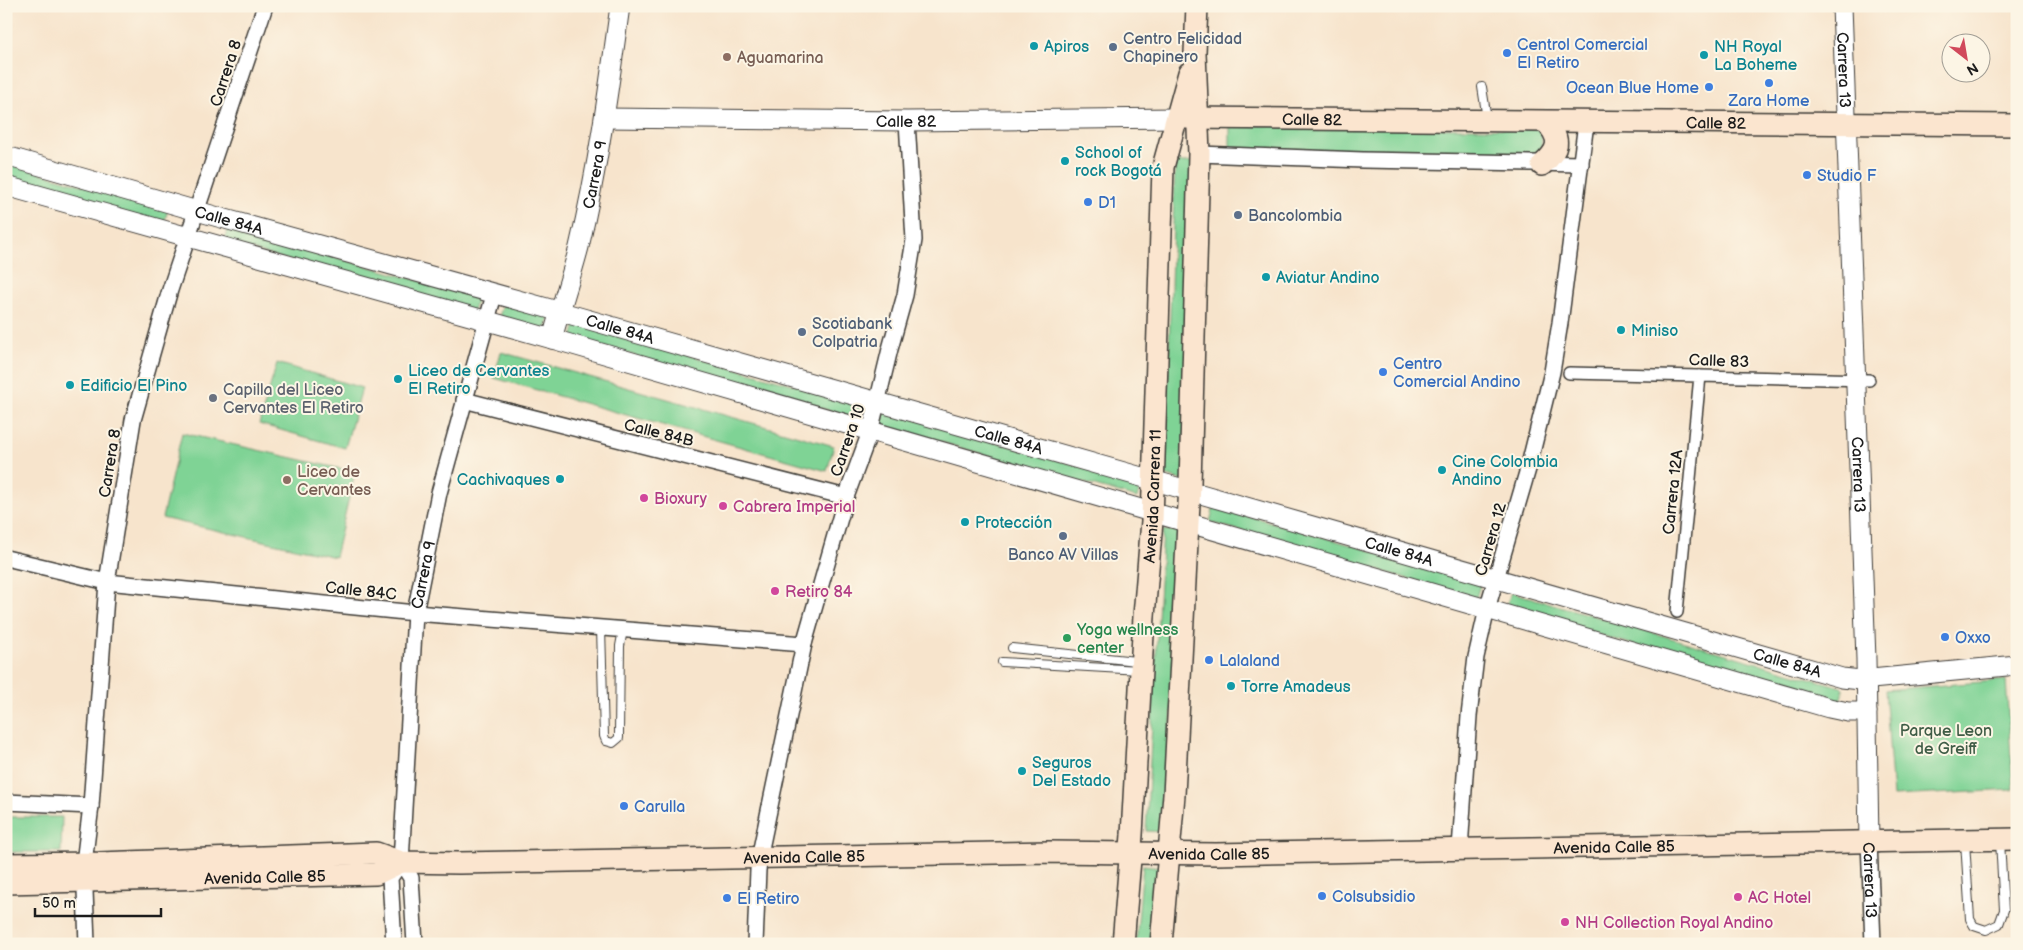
<svg xmlns="http://www.w3.org/2000/svg" width="2023" height="950" font-family="'Balsamiq Sans',sans-serif">
	<style>
		.green { fill: #7fd395; stroke: #4e7858 }
		.lines { fill: none; stroke-linecap: round; stroke-linejoin: round }
		.service-casing { stroke: #3d3a36; stroke-width: 10 }
		.pedestrian-casing { stroke: #3d3a36; stroke-width: 14 }
		.minor-casing { stroke: #3d3a36; stroke-width: 18 }
		.tertiary-casing { stroke: #3d3a36; stroke-width: 21 }
		.secondary-casing { stroke: #3d3a36; stroke-width: 24 }
		.service { stroke: #fff; stroke-width: 8 }
		.pedestrian { stroke: #fff; stroke-width: 11 }
		.minor { stroke: #fff; stroke-width: 15 }
		.tertiary { stroke: #fff; stroke-width: 19 }
		.secondary { stroke: #fbe5cf; stroke-width: 21 }
		.culture-dot { fill: #0f9aa8; stroke: #fcf5e5; stroke-width: 2 }
		.service-dot { fill: #5c6f8a; stroke: #fcf5e5; stroke-width: 2 }
		.shop-dot { fill: #3f7fe0; stroke: #fcf5e5; stroke-width: 2 }
		.education-dot { fill: #8d6e63; stroke: #fcf5e5; stroke-width: 2 }
		.worship-dot { fill: #6b7280; stroke: #fcf5e5; stroke-width: 2 }
		.hotel-dot { fill: #d1479c; stroke: #fcf5e5; stroke-width: 2 }
		.leisure-dot { fill: #2e9e5b; stroke: #fcf5e5; stroke-width: 2 }
		.labels { text-anchor: middle; stroke-width: 4; stroke-linejoin: round; paint-order: stroke }
		.service-label { font-size: 16px; fill: #4e5e75; stroke: #fcf5e5; text-anchor: start }
		.shop-label { font-size: 16px; fill: #366cbe; stroke: #fcf5e5; text-anchor: start }
		.culture-label { font-size: 16px; fill: #0d838f; stroke: #fcf5e5; text-anchor: start }
		.education-label { font-size: 16px; fill: #785e54; stroke: #fcf5e5; text-anchor: start }
		.street-label { font-size: 16px; fill: #1c1c1c; stroke: #fcf5e5 }
		.worship-label { font-size: 16px; fill: #5b616d; stroke: #fcf5e5; text-anchor: start }
		.hotel-label { font-size: 16px; fill: #b23c85; stroke: #fcf5e5; text-anchor: start }
		.leisure-label { font-size: 16px; fill: #27864d; stroke: #fcf5e5; text-anchor: start }
		.park-label { font-size: 16px; fill: #3f5c46; stroke: #fcf5e5 }
	</style>
	<rect width="100%" height="100%" fill="#fcf5e5"/>
	<filter id="ink" filterUnits="userSpaceOnUse"><feTurbulence type="fractalNoise" baseFrequency=".02" numOctaves="2"/><feDisplacementMap in="SourceGraphic" scale="10" xChannelSelector="R" yChannelSelector="G"/><feConvolveMatrix kernelMatrix="1 2 1 2 8 2 1 2 1" color-interpolation-filters="sRGB"/></filter>
	<filter id="wash" filterUnits="userSpaceOnUse"><feTurbulence type="fractalNoise" baseFrequency=".0096" numOctaves="4" result="noise"/><feDisplacementMap in="SourceGraphic" scale="20" xChannelSelector="R" yChannelSelector="G"/><feGaussianBlur stdDeviation="1.12" result="paint"/><feColorMatrix in="noise" values="0 0 0 0 0 0 0 0 0 0 0 0 0 0 0 0 0 1.4 0 .05"/><feComposite in="paint" operator="in"/></filter>
	<g filter="url(#wash)">
		<rect width="100%" height="100%" fill="#f7e4cc"/>
		<path class="green" d="M1230,125L1542,129L1541,157L1230,152Z
			M1175,162H1193L1184,481L1165,475Z
			M6,163L168,210L163,226L6,180Z
			M228,227L477,297L473,312L224,242Z
			M503,304L550,316L546,330L499,317Z
			M576,324L864,404L860,419L572,338Z
			M501,352L834,446L827,471L494,378Z
			M277,363L362,388L345,448L259,424Z
			M885,410L1141,484L1137,498L881,425Z
			M182,433L355,472L335,557L162,518Z
			M1214,506L1481,582L1476,598L1210,522Z
			M1163,530L1182,531L1165,832L1146,831Z
			M1511,592L1844,688L1839,704L1506,608Z
			M2006,680L2013,790L1893,796L1885,690Z
			M6,817H62L61,852H6Z
			M1143,865L1162,867L1156,944H1136Z"/>
	</g>
	<g filter="url(#ink)">
		<g class="lines">
			<g class="service-casing">
				<path id="service" d="M1482,87L1487,119
					M601,628L604,736L606,741L613,743L619,738V734L620,646L623,630
					M1012,648L1136,661L1140,659
					M1002,662L1140,670
					M1965,842L1970,919L1974,926L1986,930L1999,924L2004,910L2000,841"/>
			</g>
			<g class="pedestrian-casing">
				<path id="pedestrian" d="M1569,373L1869,380
					M1677,612L1700,376"/>
			</g>
			<g class="minor-casing">
				<g id="minor">
					<path d="M1199,154L1363,160L1581,164"/>
					<path d="M464,400L846,497"/>
					<path d="M6,558L107,582L415,613L804,644"/>
					<path d="M6,802L91,806"/>
					<path id="s1" d="M1869,841L1873,944"/>
					<path d="M1460,849L1469,716L1476,657L1487,609L1528,469L1552,372L1560,323L1586,123"/>
					<path d="M401,862L411,878L415,944"/>
					<path d="M87,944L84,863L91,806L107,582L133,420L170,290L265,6"/>
					<path id="s2" d="M394,944L390,878L401,862L415,613L439,493L494,295"/>
					<path d="M755,944L758,870L762,844L804,644L846,497L870,432L890,349L905,295L914,240L907,121"/>
				</g>
			</g>
			<g class="tertiary-casing">
				<g id="tertiary">
					<path id="s3" d="M1842,6L1866,659L1869,841"/>
					<path id="s4" d="M605,118L907,121L1177,118"/>
					<path id="s5" d="M6,156L218,217L572,315L1159,482L1842,678L1861,680L2017,665"/>
					<path d="M6,186L563,342L1829,708L1848,712H1867"/>
					<path id="s6" d="M552,339C560,309 571,278 579,247C598,168 609,87 620,6"/>
				</g>
			</g>
			<g class="secondary-casing">
				<g id="secondary">
					<path id="s7" d="M1184,118L2017,125"/>
					<path d="M1542,165C1559,150 1562,140 1546,122"/>
					<path id="s8" d="M6,864L99,863L376,853L401,862L459,863L1049,852L1216,854L2017,839"/>
					<path id="s9" d="M6,883L376,874L401,862"/>
					<path id="s10" d="M1123,944L1132,835L1144,616L1152,521L1163,167L1189,73"/>
					<path d="M1161,944L1174,795L1190,484L1199,154L1195,53L1197,6"/>
				</g>
			</g>
			<use href="#service" class="service"/>
			<use href="#pedestrian" class="pedestrian"/>
			<use href="#minor" class="minor"/>
			<use href="#tertiary" class="tertiary"/>
			<use href="#secondary" class="secondary"/>
		</g>
	</g>
	<g class="culture-dot">
		<circle cx="1034" cy="46" r="5"/>
		<circle cx="1704" cy="55" r="5"/>
		<circle cx="1065" cy="161" r="5"/>
		<circle cx="1266" cy="277" r="5"/>
		<circle cx="1621" cy="330" r="5"/>
		<circle cx="398" cy="379" r="5"/>
		<circle cx="70" cy="385" r="5"/>
		<circle cx="1442" cy="470" r="5"/>
		<circle cx="560" cy="479" r="5"/>
		<circle cx="965" cy="522" r="5"/>
		<circle cx="1231" cy="686" r="5"/>
		<circle cx="1022" cy="771" r="5"/>
	</g>
	<g class="service-dot">
		<circle cx="1113" cy="47" r="5"/>
		<circle cx="1238" cy="215" r="5"/>
		<circle cx="802" cy="332" r="5"/>
		<circle cx="1063" cy="536" r="5"/>
	</g>
	<g class="shop-dot">
		<circle cx="1507" cy="53" r="5"/>
		<circle cx="1769" cy="83" r="5"/>
		<circle cx="1709" cy="87" r="5"/>
		<circle cx="1807" cy="175" r="5"/>
		<circle cx="1088" cy="202" r="5"/>
		<circle cx="1383" cy="372" r="5"/>
		<circle cx="1945" cy="637" r="5"/>
		<circle cx="1209" cy="660" r="5"/>
		<circle cx="624" cy="806" r="5"/>
		<circle cx="1322" cy="896" r="5"/>
		<circle cx="727" cy="898" r="5"/>
	</g>
	<g class="education-dot">
		<circle cx="727" cy="57" r="5"/>
		<circle cx="287" cy="480" r="5"/>
	</g>
	<circle class="worship-dot" cx="213" cy="398" r="5"/>
	<g class="hotel-dot">
		<circle cx="644" cy="498" r="5"/>
		<circle cx="723" cy="506" r="5"/>
		<circle cx="775" cy="591" r="5"/>
		<circle cx="1738" cy="897" r="5"/>
		<circle cx="1565" cy="922" r="5"/>
	</g>
	<circle class="leisure-dot" cx="1067" cy="638" r="5"/>
	<g class="labels">
		<g class="service-label">
			<text x="1123" y="44">Centro Felicidad<tspan x="1123" dy="18">Chapinero</tspan></text>
			<text x="1248" y="221">Bancolombia</text>
			<text x="812" y="329">Scotiabank<tspan x="812" dy="18">Colpatria</tspan></text>
			<text x="1063" y="560" text-anchor="middle">Banco AV Villas</text>
		</g>
		<g class="shop-label">
			<text x="1517" y="50">Centrol Comercial<tspan x="1517" dy="18">El Retiro</tspan></text>
			<text x="1699" y="93" text-anchor="end">Ocean Blue Home</text>
			<text x="1769" y="106" text-anchor="middle">Zara Home</text>
			<text x="1817" y="181">Studio F</text>
			<text x="1098" y="208">D1</text>
			<text x="1393" y="369">Centro<tspan x="1393" dy="18">Comercial Andino</tspan></text>
			<text x="1955" y="643">Oxxo</text>
			<text x="1219" y="666">Lalaland</text>
			<text x="634" y="812">Carulla</text>
			<text x="1332" y="902">Colsubsidio</text>
			<text x="737" y="904">El Retiro</text>
		</g>
		<g class="culture-label">
			<text x="1044" y="52">Apiros</text>
			<text x="1714" y="52">NH Royal<tspan x="1714" dy="18">La Boheme</tspan></text>
			<text x="1075" y="158">School of<tspan x="1075" dy="18">rock Bogotá</tspan></text>
			<text x="1276" y="283">Aviatur Andino</text>
			<text x="1631" y="336">Miniso</text>
			<text x="408" y="376">Liceo de Cervantes<tspan x="408" dy="18">El Retiro</tspan></text>
			<text x="80" y="391">Edificio El Pino</text>
			<text x="1452" y="467">Cine Colombia<tspan x="1452" dy="18">Andino</tspan></text>
			<text x="550" y="485" text-anchor="end">Cachivaques</text>
			<text x="975" y="528">Protección</text>
			<text x="1241" y="692">Torre Amadeus</text>
			<text x="1032" y="768">Seguros<tspan x="1032" dy="18">Del Estado</tspan></text>
		</g>
		<g class="education-label">
			<text x="737" y="63">Aguamarina</text>
			<text x="297" y="477">Liceo de<tspan x="297" dy="18">Cervantes</tspan></text>
		</g>
		<g class="street-label">
			<text dy="6" stroke="none"><textPath href="#s3" startOffset="64">Carrera 13</textPath></text>
			<text transform="translate(225 73) rotate(-72)" y="6">Carrera 8</text>
			<text dy="6" stroke="none"><textPath href="#s7" startOffset="128">Calle 82</textPath></text>
			<text dy="6" stroke="none"><textPath href="#s4" startOffset="301">Calle 82</textPath></text>
			<text dy="6" stroke="none"><textPath href="#s7" startOffset="532">Calle 82</textPath></text>
			<text dy="6" stroke="none"><textPath href="#s6" startOffset="170">Carrera 9</textPath></text>
			<text dy="6" stroke="none"><textPath href="#s5" startOffset="232">Calle 84A</textPath></text>
			<text dy="6" stroke="none"><textPath href="#s5" startOffset="638">Calle 84A</textPath></text>
			<text transform="translate(1719 360) rotate(2)" y="6">Calle 83</text>
			<text transform="translate(659 432) rotate(14)" y="6">Calle 84B</text>
			<text transform="translate(847 440) rotate(-71)" y="6">Carrera 10</text>
			<text dy="6" stroke="none"><textPath href="#s5" startOffset="1042">Calle 84A</textPath></text>
			<text transform="translate(109 463) rotate(-81)" y="6">Carrera 8</text>
			<text dy="6" stroke="none"><textPath href="#s3" startOffset="469">Carrera 13</textPath></text>
			<text transform="translate(1672 492) rotate(-84)" y="6">Carrera 12A</text>
			<text dy="6" stroke="none"><textPath href="#s10" startOffset="449">Avenida Carrera 11</textPath></text>
			<text transform="translate(1490 539) rotate(-74)" y="6">Carrera 12</text>
			<text dy="6" stroke="none"><textPath href="#s5" startOffset="1448">Calle 84A</textPath></text>
			<text dy="6" stroke="none"><textPath href="#s2" startOffset="374">Carrera 9</textPath></text>
			<text transform="translate(361 590) rotate(6)" y="6">Calle 84C</text>
			<text dy="6" stroke="none"><textPath href="#s5" startOffset="1852">Calle 84A</textPath></text>
			<text dy="6" stroke="none"><textPath href="#s8" startOffset="1610">Avenida Calle 85</textPath></text>
			<text dy="6" stroke="none"><textPath href="#s8" startOffset="1205">Avenida Calle 85</textPath></text>
			<text dy="6" stroke="none"><textPath href="#s8" startOffset="800">Avenida Calle 85</textPath></text>
			<text dy="6" stroke="none"><textPath href="#s9" startOffset="259">Avenida Calle 85</textPath></text>
			<text dy="6" stroke="none"><textPath href="#s1" startOffset="39">Carrera 13</textPath></text>
		</g>
		<g class="worship-label">
			<text x="223" y="395">Capilla del Liceo<tspan x="223" dy="18">Cervantes El Retiro</tspan></text>
		</g>
		<g class="hotel-label">
			<text x="654" y="504">Bioxury</text>
			<text x="733" y="512">Cabrera Imperial</text>
			<text x="785" y="597">Retiro 84</text>
			<text x="1748" y="903">AC Hotel</text>
			<text x="1575" y="928">NH Collection Royal Andino</text>
		</g>
		<g class="leisure-label">
			<text x="1077" y="635">Yoga wellness<tspan x="1077" dy="18">center</tspan></text>
		</g>
		<g class="park-label">
			<text x="1946" y="736">Parque Leon<tspan x="1946" dy="18">de Greiff</tspan></text>
		</g>
	</g>
	<rect width="2023" height="950" fill="none" stroke="#fcf5e5" stroke-width="25"/>
	<g transform="translate(1966 58) rotate(149)"><circle r="24" fill="#fcf5e5" stroke="#a29e95"/>
	<path d="M0-4L9 19L0 12L-9 19Z" fill="#d1495b"/>
	<text y="-8" font-size="14" font-weight="bold" text-anchor="middle" fill="#1c1c1c">N</text>
	</g>
	<path d="M35 908v8h126v-8" fill="none" stroke="#1c1c1c" stroke-width="2.5"/>
	<text x="42" y="908" font-size="15" fill="#1c1c1c" stroke="#fcf5e5" stroke-width="4" paint-order="stroke">50 m</text>
</svg>
